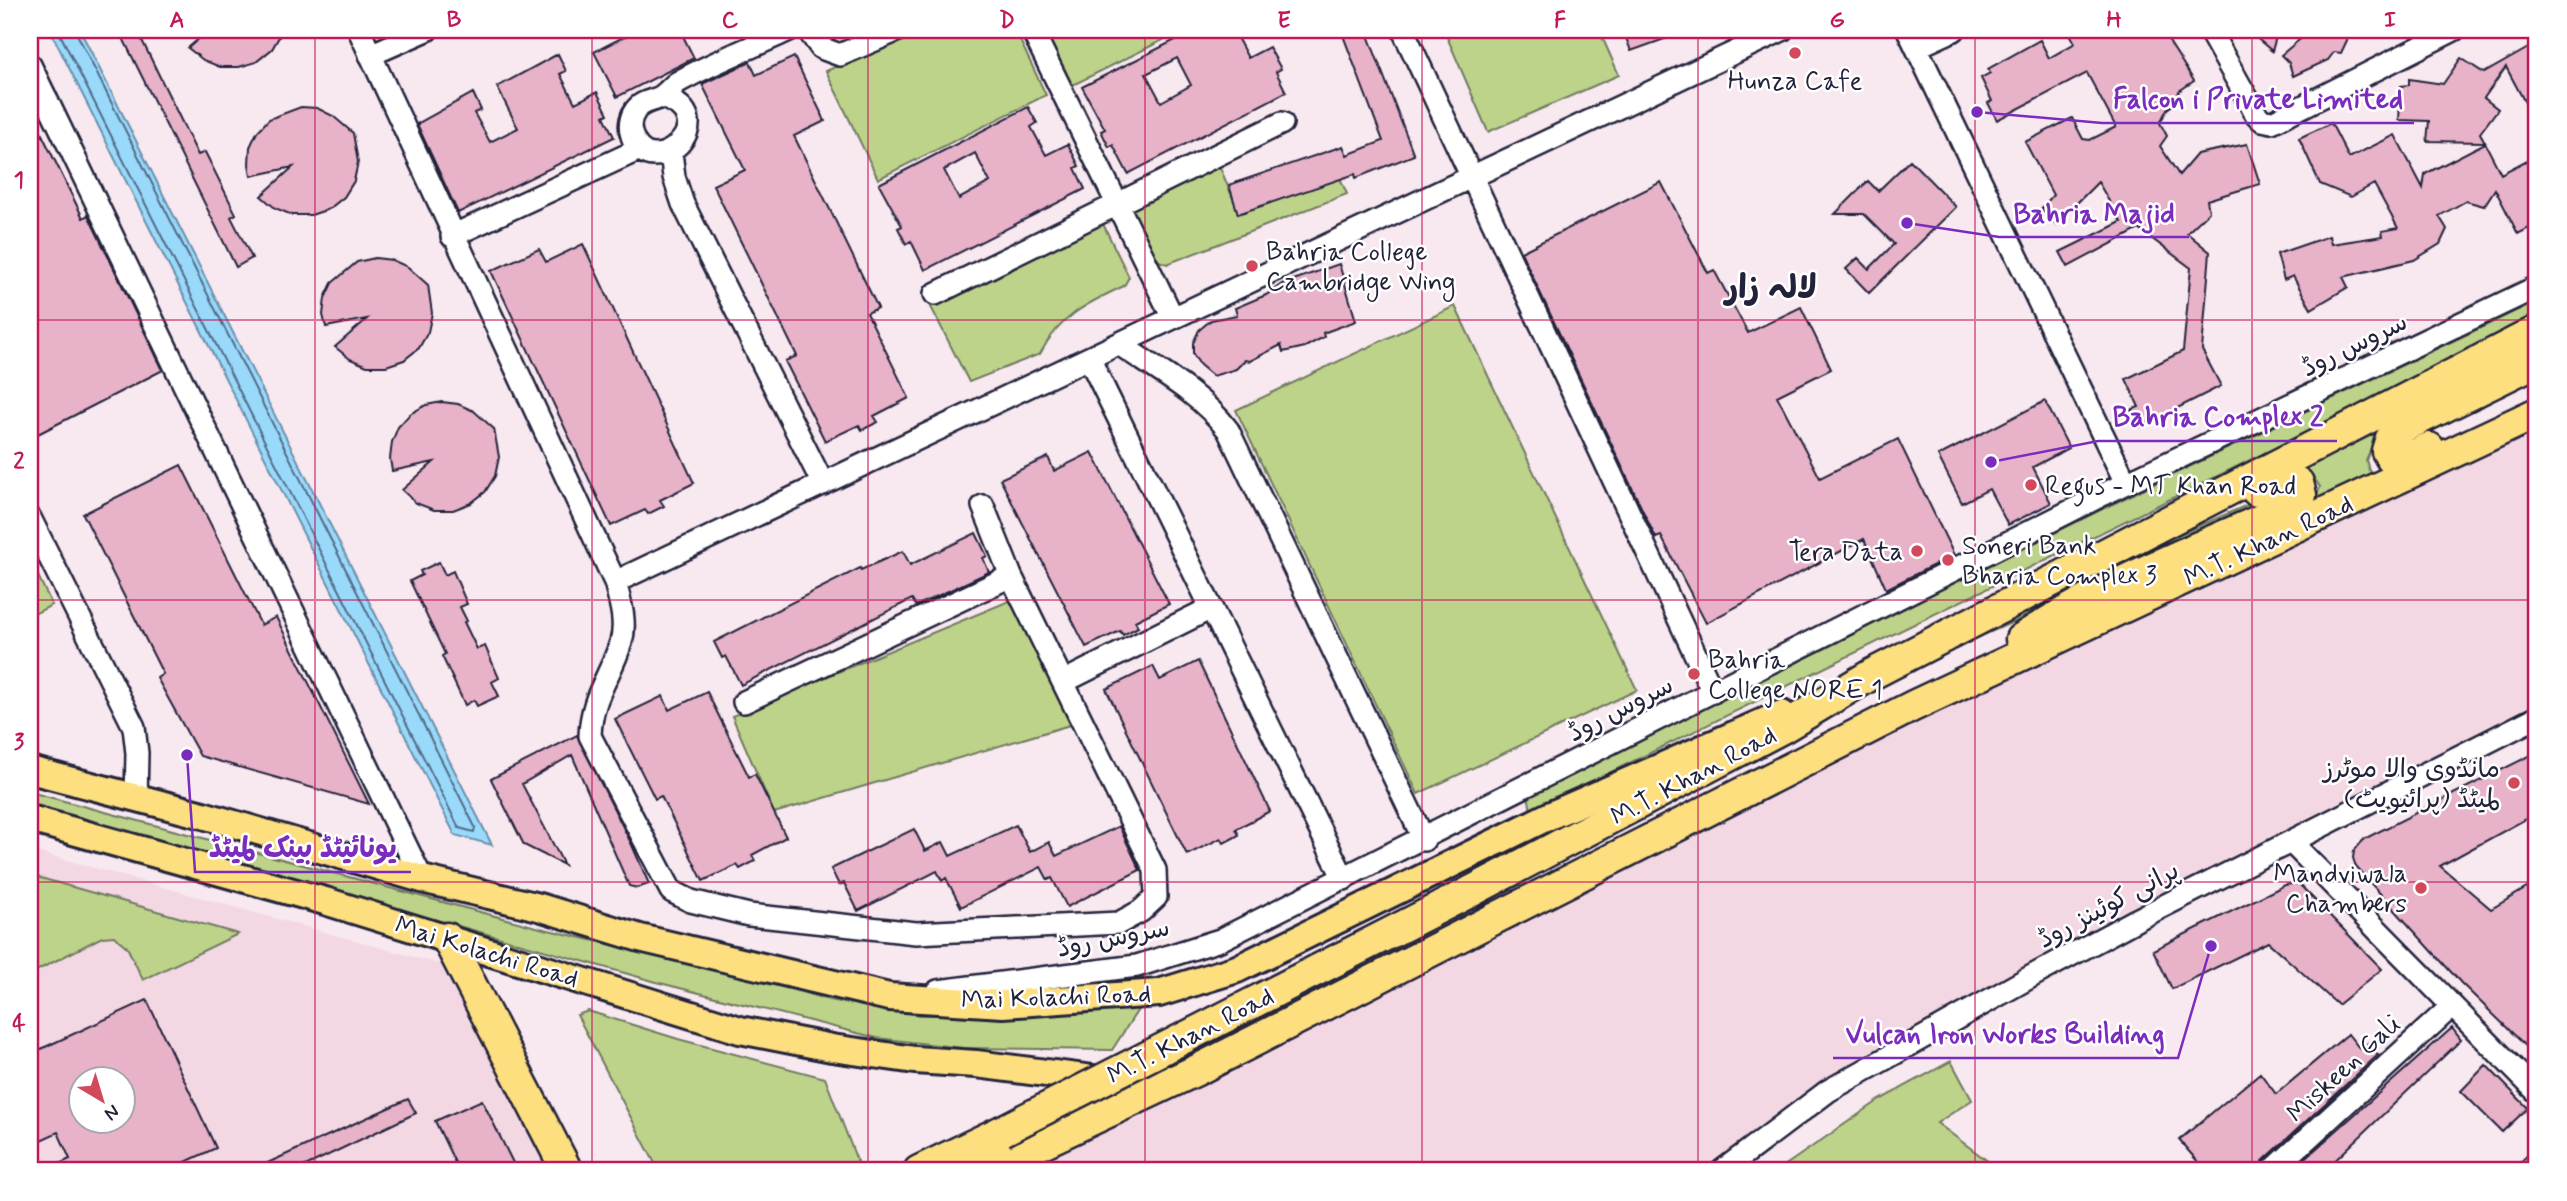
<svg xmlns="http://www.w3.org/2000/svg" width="2567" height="1201" font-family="Mynerve,'Playpen Sans Arabic',sans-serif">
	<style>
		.built { fill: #f3d8e4; fill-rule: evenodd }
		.green { fill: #bdd389; stroke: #707a62; stroke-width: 2 }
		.water { fill: #99d9fa; stroke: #6990ae; stroke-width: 2 }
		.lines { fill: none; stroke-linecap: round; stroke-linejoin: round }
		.shore { stroke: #526b87; stroke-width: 2 }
		.building { fill: #e8b2c9; stroke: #22223b; stroke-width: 2; fill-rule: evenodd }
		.minor-casing { stroke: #22223b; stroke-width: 26 }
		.major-casing { stroke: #22223b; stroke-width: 32 }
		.highway-casing { stroke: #22223b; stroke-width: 35 }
		.minor { stroke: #fff; stroke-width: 21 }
		.major { stroke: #fddf80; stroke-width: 26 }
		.highway { stroke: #fddf80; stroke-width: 30 }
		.highway-bridge-casing { stroke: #22223b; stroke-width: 35; stroke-linecap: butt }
		.highway-bridge { stroke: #fddf80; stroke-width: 30 }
		.grid { fill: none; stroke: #c2185b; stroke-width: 2; stroke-opacity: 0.55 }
		.poi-dot { fill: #d1495b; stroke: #fff; stroke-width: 2.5 }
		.labels { text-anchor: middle; stroke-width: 5; stroke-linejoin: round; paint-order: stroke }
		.poi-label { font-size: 26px; fill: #22223b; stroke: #fff; text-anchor: start }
		.street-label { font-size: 26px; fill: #22223b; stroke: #fff }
		.district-label { font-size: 33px; font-weight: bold; fill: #22223b; stroke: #fff }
		.leader { fill: none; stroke: #7b2cbf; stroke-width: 2.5 }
		.callout-dot { fill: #7b2cbf; stroke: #fff; stroke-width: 2.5 }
		.callout-label { font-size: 28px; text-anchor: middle; font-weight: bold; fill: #7b2cbf; stroke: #fff; stroke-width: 5; stroke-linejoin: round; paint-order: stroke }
		.neatline { fill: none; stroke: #c2185b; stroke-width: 2.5 }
		.grid-label { font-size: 23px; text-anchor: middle; font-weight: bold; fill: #c2185b }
	</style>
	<rect width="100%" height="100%" fill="#f8e8ef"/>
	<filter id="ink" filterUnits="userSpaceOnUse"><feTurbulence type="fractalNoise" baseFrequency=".0143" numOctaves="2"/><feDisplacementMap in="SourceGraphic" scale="14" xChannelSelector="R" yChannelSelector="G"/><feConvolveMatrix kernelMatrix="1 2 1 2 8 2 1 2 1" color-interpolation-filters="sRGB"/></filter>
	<g filter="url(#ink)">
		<path class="built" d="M2537,430V709L1828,1091L1722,1171H1002L1363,999L1953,706Z
			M30,850L443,965L550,1171H30ZM80,1078H122V1120H80Z"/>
		<path class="green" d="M918,30H1015L1046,95L878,179L826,71Z
			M1037,30H1183L1065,89Z
			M1444,30H1599L1619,75L1488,132Z
			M1219,165L1239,213L1340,178L1347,194L1167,264L1156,260L1128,212L1131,206Z
			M1102,222L1129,277L1124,286C1087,303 1059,317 1040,354L969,382L927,299Z
			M2537,301V320L1531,811L1528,795L2151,485Z
			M1455,306L1637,690L1418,794L1236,410Z
			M2378,432L2366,460L2369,470L2380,477L2311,513L2320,487L2314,478L2300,469Z
			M2289,487L2291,500L1893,675L2027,600Z
			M30,559L52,605L30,616Z
			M1014,599L1073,724L774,813L732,716Z
			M30,792L540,928L756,979L829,1000L919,1015L1024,1014L1139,1008L1112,1050L963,1048L877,1038L660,983L30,805Z
			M30,875L238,934L143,980L127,947L114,936L102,937L30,974Z
			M588,1011L678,1039L825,1078L861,1171H659L577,1015Z
			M1951,1061L1972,1100L1937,1123L2001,1171H1777L1878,1101Z"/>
		<path class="water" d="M50,30H80L492,845L455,835Z"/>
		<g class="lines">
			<path class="shore" d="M58,30L459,828L474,832L475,827L75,30"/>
		</g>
		<path class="building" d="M119,30H137L198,155L205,152L236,214L231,217L252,258L236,267Z
			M209,30H283L272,49L256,62L239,67H220L203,60L188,48Z
			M637,30H680L694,58L617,97L594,52Z
			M1195,30H1233L1248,58L1269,47L1281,69L1276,72L1286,92L1128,174L1113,145L1109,147L1101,131L1105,129L1082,87ZM1177,58L1191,85L1161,102L1146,74Z
			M1341,30H1366L1414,155L1356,178L1355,174L1238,214L1229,185L1343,146L1347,155L1383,141Z
			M1623,30H1684V32L1631,51Z
			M2068,30H2188L2168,40L2194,81L2179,91L2177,102L2167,109L2160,123L2167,136L2160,146L2179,175L2197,154L2247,144L2260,184L2207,200L2209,212L2187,233L2210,252L2202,350L2221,386L2140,427L2131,410L2139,407L2126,379L2183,351L2191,268L2139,229L2068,267L2060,252L2121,222L2098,182L2056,224L2041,209L2053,195L2025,142L2072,118L2083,139L2090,140L2116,127L2087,73L1997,120L1988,103L1992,101L1981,78L1990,73L1988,69L2040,40L2049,58L2075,43Z
			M2247,30H2278L2272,51Z
			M2311,30L2350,34L2341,53L2334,52L2328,60L2293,76L2289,63L2281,55Z
			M2530,47L2537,60V125L2506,67L2484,98L2498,109L2480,133L2485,142L2427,141L2429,121L2399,120L2401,86L2409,85V79L2443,84L2461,58L2484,73Z
			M558,54L566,71L560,74L575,103L597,92L608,114L604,116L614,137L458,213L417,124L473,93L481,110L474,113L490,142L518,128L497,87Z
			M794,57L825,121L794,136L878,308L867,313L909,398L874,416L878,422L862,430L859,425L825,441L785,361L797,356L713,185L745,170L702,84L750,62L756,75Z
			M301,107L317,108L333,116L353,133L358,162L354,181L344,197L329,209L311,215H292L275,208L261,196L293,167L251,176L249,164L250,147L257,132L269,119Z
			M1028,107L1037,123L1031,127L1046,155L1068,144L1079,166L1075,168L1085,189L925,270L911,241L906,244L898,228L902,226L879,184ZM975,153L990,182L959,199L944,170Z
			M30,110L83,218L88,215L163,370L30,438Z
			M2331,123L2349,158L2395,135L2423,188L2425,174L2485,143L2501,174L2537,155V224L2518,234L2495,189L2484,206L2466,201L2439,216L2447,229L2440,244L2414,260L2343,277L2348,287L2311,309L2293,276L2284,280L2277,254L2329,236L2331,244L2383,236L2382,231L2398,228L2374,184L2351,197L2320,184L2299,138Z
			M1910,160L1956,207L1869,293L1846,269L1858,258L1869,269L1894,244L1864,214H1835L1868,181L1878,191Z
			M1661,182L1708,273L1714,270L1748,333L1801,307L1831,369L1777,396L1820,478L1898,439L1954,555L1886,589L1864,539L1706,623L1661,536L1656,538L1650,526L1521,252Z
			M583,244L694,483L660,500L664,506L648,514L645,510L611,526L491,271L539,249L546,262Z
			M375,258L392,260L408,267L428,285L432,313L428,332L419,348L404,360L386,366H367L350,359L335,347L367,319L326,327L323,315L325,298L332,283L357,262Z
			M1339,264L1356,321L1323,333L1324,337L1305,347L1283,352L1281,345L1250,361L1245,360L1236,369L1213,376L1200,365L1193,354V343L1199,330L1211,320L1237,315L1235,308L1266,295L1282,284Z
			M2045,401L2069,448L2033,467L2051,503L2008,525L1989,489L1962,503L1938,456Z
			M442,402L458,404L474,411L494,429L499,457L495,476L485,492L471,503L453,510H434L416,503L402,490L434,462L392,471L390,459L392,442L398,427L410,414L426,405Z
			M1092,452L1169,604L1135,621L1138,627L1123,635L1120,631L1086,647L1000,479L1048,457L1054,471Z
			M181,465L261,625L276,617L369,804L200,756L157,678L163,674L83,514Z
			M976,533L987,556L983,558L989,572L916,606L912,599L741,685L726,656L722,658L714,642L860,568L861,570L903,551L910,565Z
			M439,562L445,575L453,571L467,604L460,607L467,621L464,622L477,649L485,646L499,678L492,682L499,696L477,706L474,700L465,705L442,656L445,654L410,581L422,575L420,571Z
			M1198,661L1270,811L1236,829L1239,835L1224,843L1221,838L1187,855L1106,689L1153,666L1160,680Z
			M707,692L749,777L755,774L786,837L752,855L755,861L740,869L737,865L703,881L661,796L655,799L615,719L663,696L669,710Z
			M577,735L632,845L649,884L637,888L629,886L572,755L522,784L564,865L524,845L491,779Z
			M2537,752V813L2440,866L2491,909L2537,882V1057L2461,983L2356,867L2353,858L2354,851L2364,839Z
			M1016,825L1030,852L1049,842L1056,856L1119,826L1140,870L1067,907L1052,878L1048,880L1041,867L961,907L946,878L942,881L937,871L858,911L844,883L839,885L831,869L914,829L925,851L943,842L950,856Z
			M2298,883L2382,969L2338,1005L2268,942L2172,989L2153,950L2285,885Z
			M147,1000L216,1148L166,1171H44L70,1159L58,1132L30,1145V1054ZM80,1079H122V1121H80Z
			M2452,1028L2461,1040L2324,1171H2291Z
			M2348,1034L2360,1049L2368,1043L2378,1055L2263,1161L2259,1171H2206L2179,1140L2260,1073L2276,1094Z
			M2486,1065L2528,1108L2502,1132L2461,1091Z
			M408,1099L416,1113L295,1171H250Z
			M482,1100L517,1171H459L435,1121Z
			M2537,1146V1171H2511Z"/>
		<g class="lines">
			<g class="minor-casing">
				<path id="minor" d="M359,30L615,582C620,601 627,623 621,642C610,678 591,696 590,736L671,891L691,901L749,915L916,933L1119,923L1141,911L1156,897L1155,870L1011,576L983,506
					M808,30L821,48L840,55L898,30
					M1032,30L1173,318
					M1403,30L1713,692
					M1908,30L2126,483
					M2209,30L2256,114L2262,120L2272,122L2454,30
					M1917,47L1954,30
					M370,55L427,30
					M30,65L422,879
					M661,97C729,117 650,189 632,136C629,128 630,118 635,111C642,100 653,102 662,96C668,92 672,86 678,82C713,62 753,47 789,30
					M671,152L674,177L683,204L823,484
					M452,236L640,149
					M935,294L1282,123
					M1119,344C1157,370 1200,393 1228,430L1424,840
					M1089,358L1344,879
					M30,518L134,727L137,753L136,799
					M615,582L1782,30
					M1063,682L1211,608
					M744,702L1011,576
					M2291,842L2537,1092
					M938,991L1137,966L1220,940L2126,483L2537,287
					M1722,1171L1828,1091L2034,975L2136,920L2537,717
					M2272,1171L2451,1007"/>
			</g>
			<g class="major-casing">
				<path id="major" d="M30,770L203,815L422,879L539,907L640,938L889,997L1003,1004L1159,993L1237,969L1549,816L1782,714
					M30,819L325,901L740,1030L832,1048L915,1060L976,1064L1140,1085L1168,1079"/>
			</g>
			<g class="highway-casing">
				<path id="highway" d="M2429,448L2402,461L2391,458L2387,451L2391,438L2403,427L2537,361
					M2021,639C2106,583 2202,546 2295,505L2301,495L2298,483L2288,479L2257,491
					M1470,892L1784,727L1874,673L2537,331
					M447,938L567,1171
					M919,1171L1002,1131
					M983,1171L1197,1070L1913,706L2537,413"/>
			</g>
			<use href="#minor" class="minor"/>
			<use href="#major" class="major"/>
			<use href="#highway" class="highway"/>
			<g class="highway-bridge-casing">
				<path id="highway-bridge" d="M1002,1131L1470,892"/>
			</g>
			<use href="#highway-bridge" class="highway-bridge"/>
		</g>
	</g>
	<path class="grid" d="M315,30V1171M592,30V1171M868,30V1171M1145,30V1171M1422,30V1171M1698,30V1171M1975,30V1171M2252,30V1171M30,320H2537M30,600H2537M30,882H2537"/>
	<g class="poi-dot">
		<circle cx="1795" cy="53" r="7"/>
		<circle cx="1252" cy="266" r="7"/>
		<circle cx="2031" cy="485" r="7"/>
		<circle cx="1917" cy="551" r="7"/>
		<circle cx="1948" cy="560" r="7"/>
		<circle cx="1694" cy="674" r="7"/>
		<circle cx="2514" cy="783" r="7"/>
		<circle cx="2421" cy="888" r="7"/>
	</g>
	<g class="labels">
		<g class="poi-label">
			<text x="1795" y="89" text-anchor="middle">Hunza Cafe</text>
			<text x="1266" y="260">Bahria College<tspan x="1266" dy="30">Cambridge Wing</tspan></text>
			<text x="2045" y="494">Regus - MT Khan Road</text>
			<text x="1962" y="554">Soneri Bank<tspan x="1962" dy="30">Bharia Complex 3</tspan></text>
			<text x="1903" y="560" text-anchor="end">Tera Data</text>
			<text x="1708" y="668">Bahria<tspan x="1708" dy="30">College NORE 1</tspan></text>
			<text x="2500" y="777" text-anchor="end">مانڈوی والا موٹرز<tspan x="2500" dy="30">(پرائیویٹ) لمیٹڈ</tspan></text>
			<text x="2407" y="882" text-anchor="end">Mandviwala<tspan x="2407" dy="30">Chambers</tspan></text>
		</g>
		<g class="street-label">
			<text transform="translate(2354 344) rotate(-26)" y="9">سروس روڈ</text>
			<text transform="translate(2268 540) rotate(-25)" y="9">M.T. Khan Road</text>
			<text transform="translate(1620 708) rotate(-27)" y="9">سروس روڈ</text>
			<text transform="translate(1693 775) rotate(-28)" y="9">M.T. Khan Road</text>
			<text transform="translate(2108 904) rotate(-28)" y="9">پرانی کوئینز روڈ</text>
			<text transform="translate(1113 937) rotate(-11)" y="9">سروس روڈ</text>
			<text transform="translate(487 951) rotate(17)" y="9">Mai Kolachi Road</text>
			<text transform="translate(1056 996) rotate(-2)" y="9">Mai Kolachi Road</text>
			<text transform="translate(1190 1035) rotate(-27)" y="9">M.T. Khan Road</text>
			<text transform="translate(2343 1068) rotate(-43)" y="9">Miskeen Gali</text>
		</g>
		<g class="district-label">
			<text x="1771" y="298">لالہ زار</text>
		</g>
	</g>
	<path class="leader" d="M1977 112L2102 123H2414M1907 223L1999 237H2189M1991 462L2098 441H2337M187 755L195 872H411M2211 946L2178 1058H1833"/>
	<g class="callout-dot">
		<circle cx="1977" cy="112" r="7"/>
		<circle cx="1907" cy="223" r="7"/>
		<circle cx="1991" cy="462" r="7"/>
		<circle cx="187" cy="755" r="7"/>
		<circle cx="2211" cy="946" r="7"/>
	</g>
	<g class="callout-label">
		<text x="2258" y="108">Falcon i Private Limited</text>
		<text x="2094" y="223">Bahria Majid</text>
		<text x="2218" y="426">Bahria Complex 2</text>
		<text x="303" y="857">یونائیٹڈ بینک لمیٹڈ</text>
		<text x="2005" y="1043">Vulcan Iron Works Building</text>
	</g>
	<rect width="2567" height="1201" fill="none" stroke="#fff" stroke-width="77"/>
	<g transform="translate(102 1100) rotate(142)"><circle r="33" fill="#ffffff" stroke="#a7a7b1" stroke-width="2"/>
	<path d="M0-5L12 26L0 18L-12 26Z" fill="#d1495b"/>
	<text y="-10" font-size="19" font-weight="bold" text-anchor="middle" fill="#22223b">N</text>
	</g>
	<rect x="38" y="38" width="2490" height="1124" class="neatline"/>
	<g class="grid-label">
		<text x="177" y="27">A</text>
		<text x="454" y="27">B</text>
		<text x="730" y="27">C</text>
		<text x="1007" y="27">D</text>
		<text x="1284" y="27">E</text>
		<text x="1560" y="27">F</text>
		<text x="1837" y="27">G</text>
		<text x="2114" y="27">H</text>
		<text x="2390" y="27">I</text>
		<text x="19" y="187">1</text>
		<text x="19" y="468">2</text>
		<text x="19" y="749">3</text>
		<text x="19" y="1030">4</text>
	</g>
</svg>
